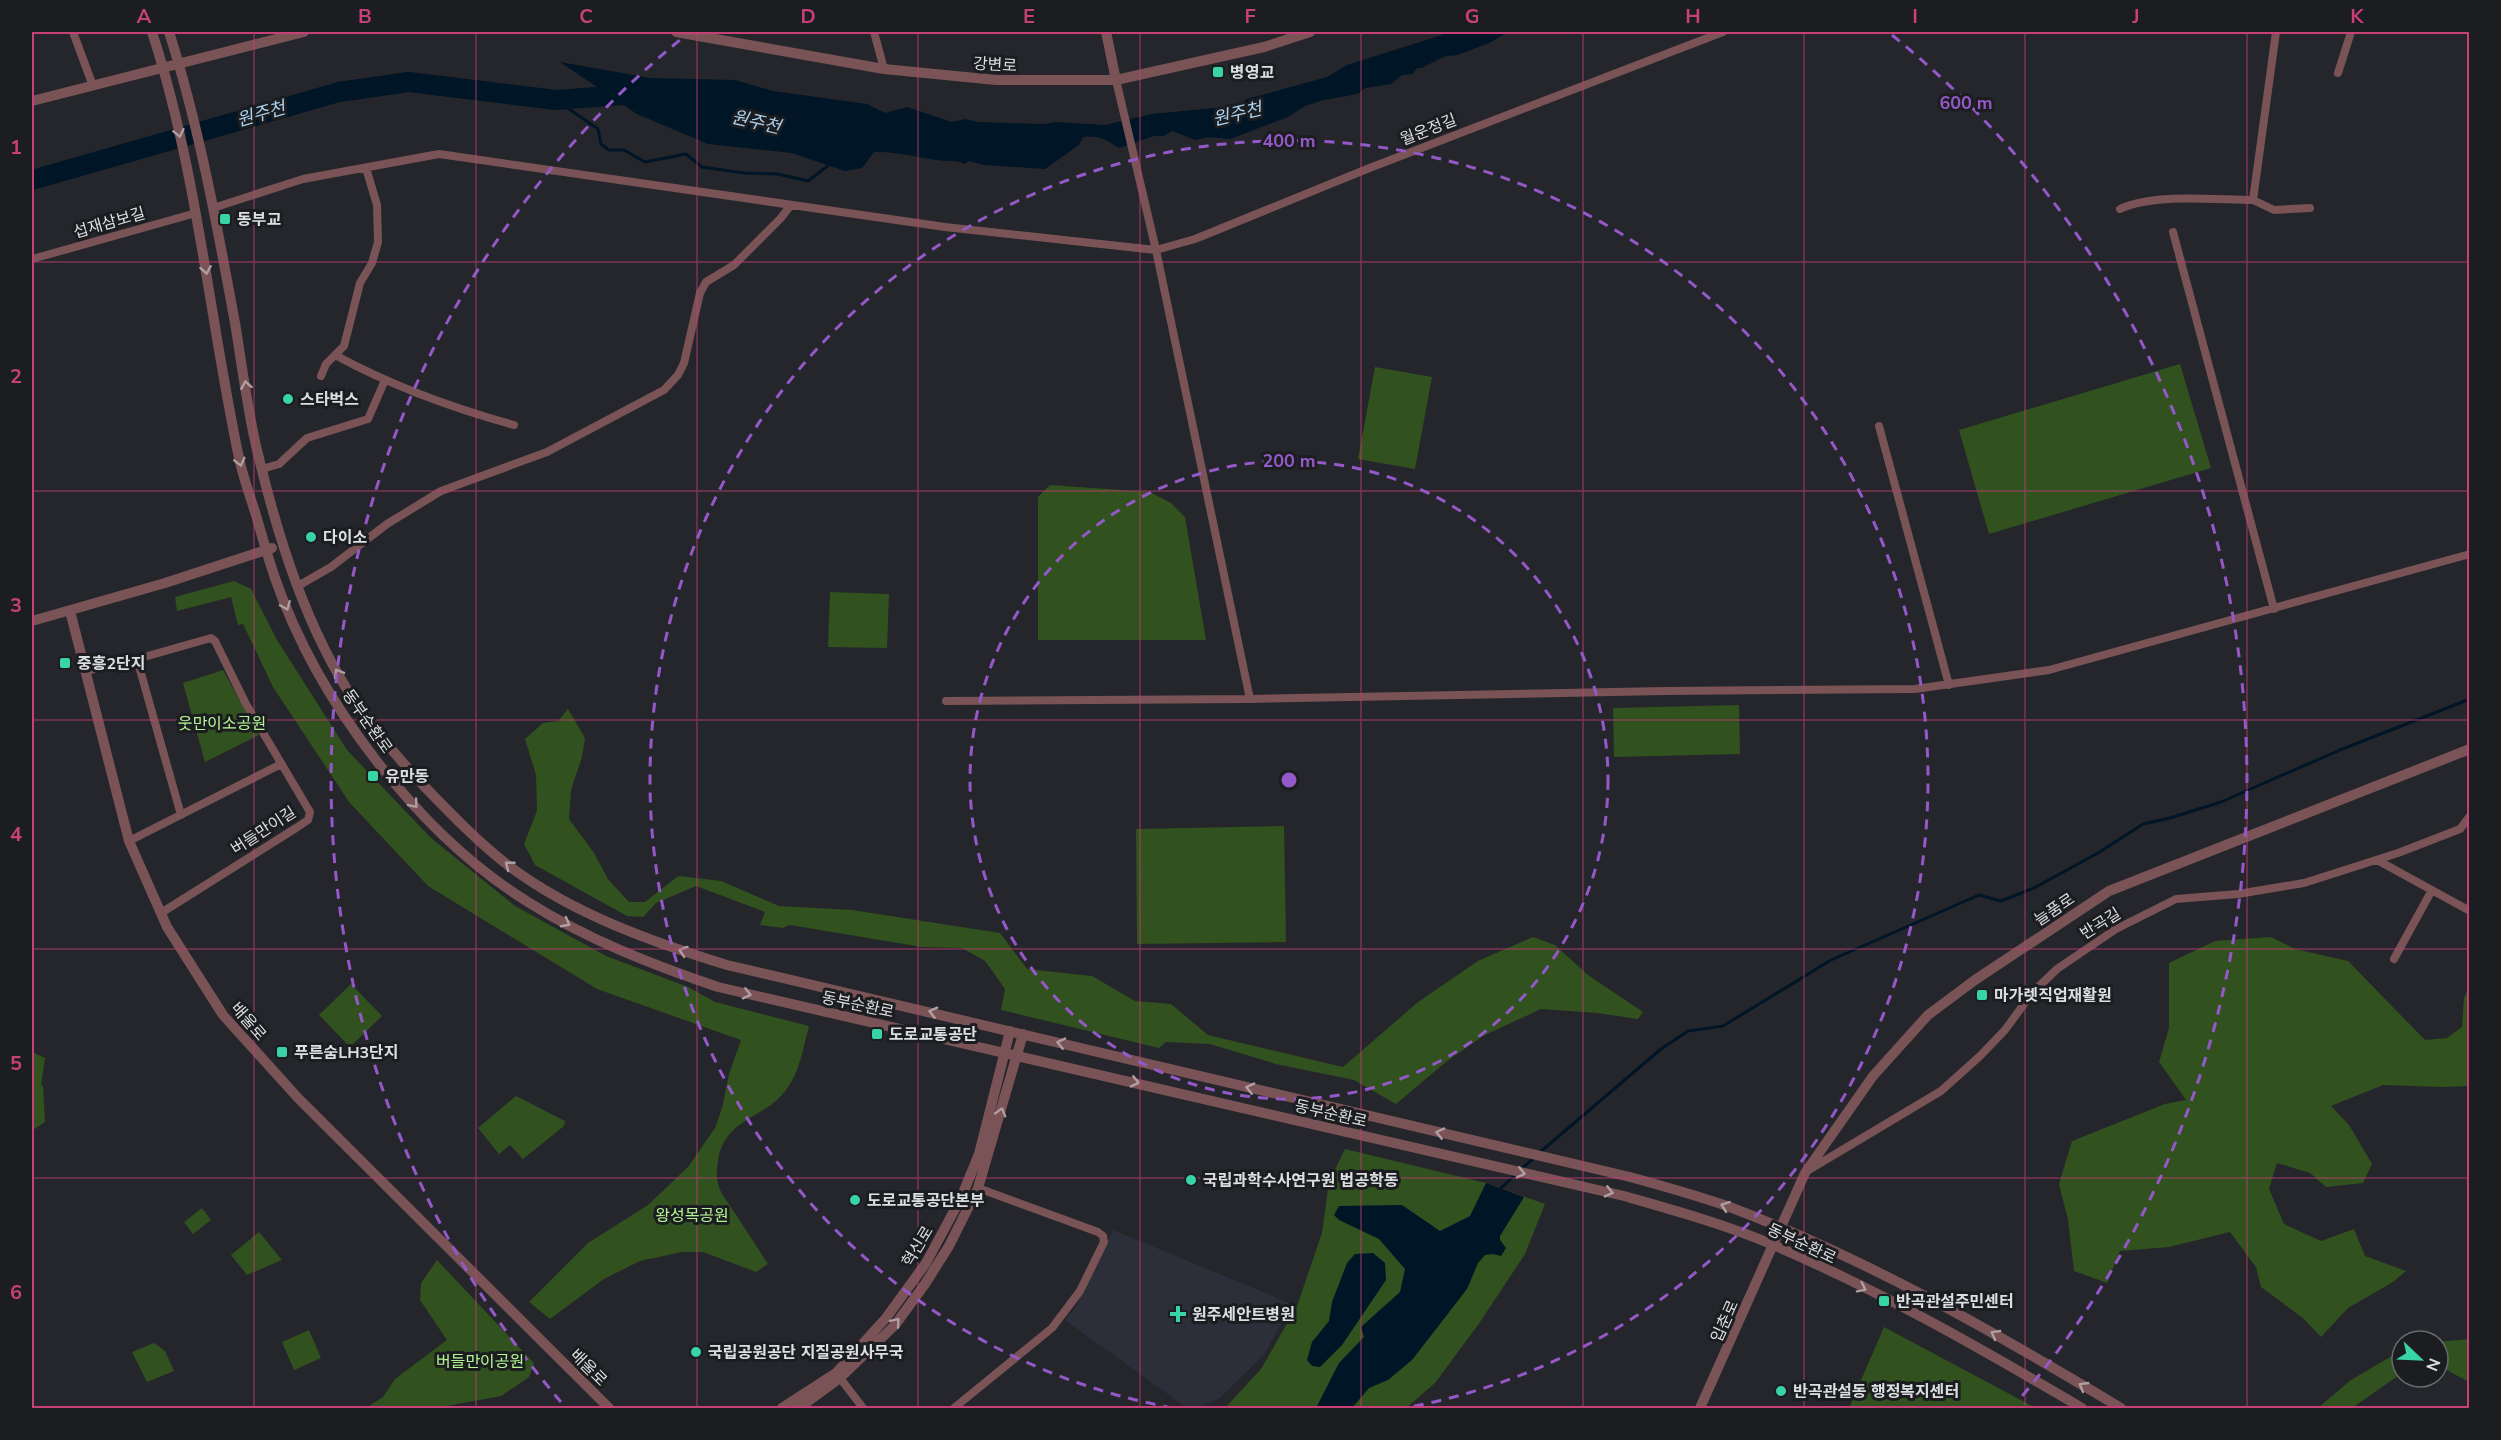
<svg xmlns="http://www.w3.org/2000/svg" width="2501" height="1440" font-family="'Nunito Sans','Noto Sans KR',sans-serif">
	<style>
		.built { fill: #2c2f39 }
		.green { fill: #31511e }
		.water { fill: #001526 }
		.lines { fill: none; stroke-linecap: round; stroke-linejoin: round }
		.stream { stroke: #001526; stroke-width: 3 }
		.river { stroke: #001526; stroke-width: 20 }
		.minor { stroke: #795356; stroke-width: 8 }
		.tertiary { stroke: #795356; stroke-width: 10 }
		.oneway { stroke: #b09fa2 }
		.grid { fill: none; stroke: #c74076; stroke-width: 1.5; stroke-opacity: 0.55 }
		.ring { fill: none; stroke: #9458c8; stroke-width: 3; stroke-dasharray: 10 8 }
		.poi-dot { fill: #39d4a5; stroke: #1b1d21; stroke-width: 2 }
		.labels { text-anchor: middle; stroke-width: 6; stroke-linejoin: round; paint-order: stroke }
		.street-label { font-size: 16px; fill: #dddee1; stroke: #1b1d21 }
		.poi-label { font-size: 16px; font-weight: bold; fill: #dddee1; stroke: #1b1d21; text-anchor: start }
		.park-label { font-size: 16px; fill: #b4f592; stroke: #1b1d21 }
		.water-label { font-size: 18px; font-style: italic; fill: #acd1ef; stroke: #1b1d21 }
		.centre { fill: #9458c8; stroke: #1b1d21; stroke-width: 3 }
		.ring-label { font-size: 18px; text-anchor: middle; font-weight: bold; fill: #9458c8; stroke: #1b1d21; stroke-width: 6; stroke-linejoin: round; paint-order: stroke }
		.neatline { fill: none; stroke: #c74076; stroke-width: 2 }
		.grid-label { font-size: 20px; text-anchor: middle; font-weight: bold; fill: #c74076 }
	</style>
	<rect width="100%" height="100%" fill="#25262b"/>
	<path class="built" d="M1113,1230L1292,1304L1264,1355L1220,1398L1197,1408H1187L1065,1320L1075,1308Z"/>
	<path class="green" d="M2180,364L2211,468L1989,534L1959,430Z
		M1375,367L1432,377L1415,469L1358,459Z
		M1050,485L1150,492L1171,503L1185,517L1206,640H1038V497Z
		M234,581L251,589L277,640L347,750L431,838L515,906L606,956L688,987L715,1002L809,1026C803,1048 800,1072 786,1090C765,1119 724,1118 718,1161C716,1173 716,1181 721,1192L768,1264L756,1272L703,1252H682L640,1261L604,1279L550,1319L529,1302L588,1243L648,1205L688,1167L715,1128L722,1108L729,1074L741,1040L597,989L428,886L349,802L273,687L243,624L238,625L231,597L177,611L175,597Z
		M830,592L889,594L887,648L828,647Z
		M223,670L259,735L205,762L183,683Z
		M1739,705L1740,754L1614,757L1613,708Z
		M568,709L585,738L582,757L571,790L569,819L594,853L608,879L629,902H645L678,876L721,881L779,906L852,910L1000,933L1027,969L1092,976L1135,1001L1171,1004L1208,1035L1343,1067L1418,1002L1478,961L1533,937L1555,945L1588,975L1643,1012L1638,1019L1597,1013L1541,1009L1483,1036L1447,1061L1396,1104L1354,1080L1276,1064L1210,1044L1166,1042L1159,1048L1001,1010L1005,989L985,961L962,948L922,947L790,925L783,928L760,925L765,912L696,886L656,903L643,917L627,916L535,865L524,844L537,811L536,775L525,739L543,723L558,721Z
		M1284,826L1286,942L1137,944L1136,829Z
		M2271,937L2295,949L2348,961L2425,1040L2447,1038L2462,1027L2464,998L2469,987V1086L2442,1087L2383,1085L2331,1106L2349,1125L2372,1164L2363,1183L2326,1187L2310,1173L2277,1163L2269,1189L2284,1224L2321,1241L2354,1229L2365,1256L2406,1271L2393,1282L2348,1308L2321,1337L2304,1319L2261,1287L2256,1267L2230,1232L2169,1247L2120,1251L2107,1283L2074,1271L2068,1220L2059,1184L2072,1141L2165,1104L2186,1100L2159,1062L2169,1028V963L2215,941Z
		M351,984L382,1016L350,1047L319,1015Z
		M32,1052L45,1058L41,1085L43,1086L45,1122L33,1130H32Z
		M516,1096L565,1121L564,1126L523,1159L510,1145L499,1154L478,1128Z
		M1345,1149L1486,1183L1545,1204L1525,1254L1478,1325L1435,1383L1406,1408H1225L1261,1369L1297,1306L1322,1233L1329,1182Z
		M202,1208L211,1220L193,1234L184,1222Z
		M259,1232L282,1260L247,1275L231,1255Z
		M437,1260L534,1363L529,1377L501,1396L436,1408H366L383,1397L395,1379L447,1340L420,1300L421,1283Z
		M1884,1327L2036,1408H1849Z
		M309,1330L321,1358L294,1370L282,1342Z
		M2469,1339V1382L2443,1368L2438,1369V1342Z
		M154,1343L165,1351L174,1371L147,1382L132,1352Z
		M2402,1350V1373L2352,1408H2318L2351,1380Z"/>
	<path class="water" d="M1445,32H1508L1489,43L1458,55L1446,56L1421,68H1417L1412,74L1402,75L1391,84L1365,88L1358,94L1324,100L1305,106L1288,117L1230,139L1209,137L1195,140L1172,131L1164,136H1154L1119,148C1106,140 1099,135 1083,137L1079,145L1045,169L984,165L969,161L964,164C957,160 953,161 946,161C922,159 899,151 874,152L862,168L845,171L792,153L708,144L637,114L560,62L650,78L735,80L773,91L867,104L885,113L907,107L952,122L965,119L978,122L1044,124L1055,122L1105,125L1152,114L1236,106L1247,99L1327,77L1347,65L1442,35Z
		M1486,1183L1524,1197L1500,1236V1240L1506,1248L1501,1256L1493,1254L1485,1255L1478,1263L1467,1289L1412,1360L1388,1380L1369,1388L1352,1408H1316L1339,1363L1364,1337L1361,1327L1400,1292L1405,1269L1379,1239L1339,1220L1334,1215L1339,1206L1402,1205L1440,1231L1470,1216Z
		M1373,1253L1385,1263L1386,1280L1342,1345L1320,1367L1312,1366L1307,1360L1312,1342L1329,1321L1332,1302L1347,1263L1355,1254Z"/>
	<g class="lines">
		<path class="stream" d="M556,100L598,129L601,144L609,150H624L645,162L686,154L702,167L744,173L778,174L808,181L830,164
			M1539,1153L1661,1049L1688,1031L1723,1026L1831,960L1979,895L2001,901L2034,888L2098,853L2143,824L2170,818L2221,802L2340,750L2470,699
			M1521,1169L1534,1158
			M1499,1190L1516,1174"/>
		<path class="river" d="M32,180L339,92L409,82L556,100L635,94"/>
		<path class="minor" d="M73,32L93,86
			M874,32L884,69
			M2338,73L2351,32
			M1116,80L1156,250L1250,699L1665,691L1915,689L2049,670L2470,554
			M2253,200L2274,210L2310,208
			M213,208L303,179L439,154L945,227L1156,250L1195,239L1367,169L1723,32
			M2120,209C2154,193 2215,200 2253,200L2276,32
			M2173,232L2274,609
			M32,259L196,213
			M335,355C392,386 452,408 514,425
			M321,376L326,364L344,346L360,283L372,263L378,242L377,205L366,168
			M1879,426L1949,685
			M262,469L279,464L307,438L368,419L385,380
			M298,586L331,567L387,524L441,491L547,452L664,390L678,375L684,363L700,293L706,282L734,265L780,219L791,205
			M137,659L181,815
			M86,671L137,659L211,638L215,641L246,704L310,812L308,820L296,828L161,913
			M946,701L1250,699
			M129,841L281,764
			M2377,860L2470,911
			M2394,959L2432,890
			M1807,1171L1941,1091L1980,1056L2005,1030L2032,993L2057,969L2116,929L2176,899L2238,894L2304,883L2398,853L2460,829L2470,816
			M840,1378L863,1408
			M954,1408L1052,1328L1080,1291L1104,1242L1103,1236L1098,1232L978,1188"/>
		<path class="tertiary" d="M152,32C197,170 209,316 239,458C243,477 250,496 256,515C262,536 268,558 275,578C317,700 418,834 528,902C586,939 653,965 718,987L1624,1196C1673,1210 1724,1224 1771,1244C1879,1290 1982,1349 2082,1408
			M169,32C199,126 217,225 235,323C242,365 247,408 257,450C278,538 306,629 357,705C377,734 400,760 424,786C451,814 479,843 509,866C573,914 652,942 727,965L1630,1177C1663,1186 1695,1195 1727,1206C1866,1258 1994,1332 2121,1408
			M676,32L884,69L996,80H1116L1264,47L1310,32
			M1106,32L1116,80
			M32,101L304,32
			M70,611L129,841L167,927L223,1015L298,1098L609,1408
			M32,621L165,583L272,548
			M782,1408L836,1373L886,1318L926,1263L961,1198L979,1154L1010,1031
			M799,1408L840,1378L895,1325L925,1284L949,1246L978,1188L1023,1034
			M1700,1408L1805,1173L1873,1076L1928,1015L1975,980L2109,891L2470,749"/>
	</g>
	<defs><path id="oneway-chevron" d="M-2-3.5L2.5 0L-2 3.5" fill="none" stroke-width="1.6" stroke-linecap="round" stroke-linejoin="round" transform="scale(1.5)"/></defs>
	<g class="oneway">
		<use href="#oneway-chevron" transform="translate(179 133) rotate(78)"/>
		<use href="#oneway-chevron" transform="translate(206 270) rotate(80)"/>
		<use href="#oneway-chevron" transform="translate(246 385) rotate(-100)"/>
		<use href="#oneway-chevron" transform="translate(240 462) rotate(76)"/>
		<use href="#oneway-chevron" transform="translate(286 606) rotate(67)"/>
		<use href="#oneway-chevron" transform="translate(338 673) rotate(-120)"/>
		<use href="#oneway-chevron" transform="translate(414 804) rotate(50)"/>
		<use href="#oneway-chevron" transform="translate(509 865) rotate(-142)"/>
		<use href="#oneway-chevron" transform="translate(566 923) rotate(28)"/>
		<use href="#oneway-chevron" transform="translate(683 951) rotate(-162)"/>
		<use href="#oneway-chevron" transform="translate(747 994) rotate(14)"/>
		<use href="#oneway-chevron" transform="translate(933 1012) rotate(-166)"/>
		<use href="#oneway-chevron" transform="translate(1061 1043) rotate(-167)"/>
		<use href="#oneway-chevron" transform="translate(1135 1082) rotate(13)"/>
		<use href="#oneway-chevron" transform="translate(1250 1088) rotate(-167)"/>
		<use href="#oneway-chevron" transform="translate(1001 1112) rotate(-74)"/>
		<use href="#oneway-chevron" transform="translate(1440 1133) rotate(-167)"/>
		<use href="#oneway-chevron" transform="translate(1521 1173) rotate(13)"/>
		<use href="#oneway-chevron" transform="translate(1609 1192) rotate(13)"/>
		<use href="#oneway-chevron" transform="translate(1725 1206) rotate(-160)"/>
		<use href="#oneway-chevron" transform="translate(1862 1288) rotate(26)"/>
		<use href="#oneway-chevron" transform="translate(896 1322) rotate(-50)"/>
		<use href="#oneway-chevron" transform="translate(1995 1334) rotate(-150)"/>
		<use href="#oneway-chevron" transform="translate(2083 1386) rotate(-149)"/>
	</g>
	<path class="grid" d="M254,32V1408M476,32V1408M697,32V1408M918,32V1408M1140,32V1408M1361,32V1408M1583,32V1408M1804,32V1408M2025,32V1408M2247,32V1408M32,262H2470M32,491H2470M32,720H2470M32,949H2470M32,1178H2470"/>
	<g class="ring">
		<circle cx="1289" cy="780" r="319"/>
		<path d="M1173 1408A639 639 0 1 1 1405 1408"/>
		<path d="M561 1402A958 958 0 0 1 686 35M1892 35A958 958 0 0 1 2017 1402"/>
	</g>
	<g class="poi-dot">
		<rect x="1212" y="66" width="12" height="12" rx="3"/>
		<rect x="219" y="213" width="12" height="12" rx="3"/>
		<circle cx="288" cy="399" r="6"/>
		<circle cx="311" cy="537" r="6"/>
		<rect x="59" y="657" width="12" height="12" rx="3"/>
		<rect x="367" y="770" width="12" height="12" rx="3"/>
		<rect x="1976" y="989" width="12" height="12" rx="3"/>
		<rect x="871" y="1028" width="12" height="12" rx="3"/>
		<rect x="276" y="1046" width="12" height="12" rx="3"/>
		<circle cx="1191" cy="1180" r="6"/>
		<circle cx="855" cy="1200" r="6"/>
		<rect x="1878" y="1295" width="12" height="12" rx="3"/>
		<path d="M1175 1305h6v6h6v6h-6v6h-6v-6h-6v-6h6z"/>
		<circle cx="696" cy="1352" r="6"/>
		<circle cx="1781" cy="1391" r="6"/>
	</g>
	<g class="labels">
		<g class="street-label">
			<text transform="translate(995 64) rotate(3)" y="6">강변로</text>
			<text transform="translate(1428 129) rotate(-21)" y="6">월운정길</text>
			<text transform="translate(109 222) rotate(-16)" y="6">섭재삼보길</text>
			<text transform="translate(368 721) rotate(55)" y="6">동부순환로</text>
			<text transform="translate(263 830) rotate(-33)" y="6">버들만이길</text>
			<text transform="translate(2054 909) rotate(-34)" y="6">늘품로</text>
			<text transform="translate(2100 923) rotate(-32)" y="6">반곡길</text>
			<text transform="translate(858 1004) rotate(12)" y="6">동부순환로</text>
			<text transform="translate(249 1021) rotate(49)" y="6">배울로</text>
			<text transform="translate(1331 1113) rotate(13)" y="6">동부순환로</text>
			<text transform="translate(1802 1243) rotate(25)" y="6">동부순환로</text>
			<text transform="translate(917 1246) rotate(-59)" y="6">혁신로</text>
			<text transform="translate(1724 1321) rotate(-66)" y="6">입춘로</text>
			<text transform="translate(589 1367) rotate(45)" y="6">배울로</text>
		</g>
		<g class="poi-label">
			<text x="1230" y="78">병영교</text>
			<text x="237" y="225">동부교</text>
			<text x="300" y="405">스타벅스</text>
			<text x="323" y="543">다이소</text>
			<text x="77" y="669">중흥2단지</text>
			<text x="385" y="782">유만동</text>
			<text x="1994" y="1001">마가렛직업재활원</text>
			<text x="889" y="1040">도로교통공단</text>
			<text x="294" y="1058">푸른숨LH3단지</text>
			<text x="1203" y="1186">국립과학수사연구원 법공학동</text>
			<text x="867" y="1206">도로교통공단본부</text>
			<text x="1896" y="1307">반곡관설주민센터</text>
			<text x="1192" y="1320">원주세안트병원</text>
			<text x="708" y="1358">국립공원공단 지질공원사무국</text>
			<text x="1793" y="1397">반곡관설동 행정복지센터</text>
		</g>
		<g class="park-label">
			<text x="222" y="729">웃만이소공원</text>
			<text x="692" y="1221">왕성목공원</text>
			<text x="480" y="1367">버들만이공원</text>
		</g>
		<g class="water-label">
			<text transform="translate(261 114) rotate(-16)" y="6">원주천</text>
			<text transform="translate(1237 114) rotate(-13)" y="6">원주천</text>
			<text transform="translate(756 122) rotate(13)" y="6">원주천</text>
		</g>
	</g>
	<circle cx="1289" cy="780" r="9" class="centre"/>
	<g class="ring-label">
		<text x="1966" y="109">600 m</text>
		<text x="1289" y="147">400 m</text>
		<text x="1289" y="467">200 m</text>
	</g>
	<rect width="2501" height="1440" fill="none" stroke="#1b1d21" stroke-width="66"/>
	<g transform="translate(2420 1359) rotate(113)"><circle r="28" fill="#1b1d21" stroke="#696a6e" stroke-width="1.5"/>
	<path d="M0-4.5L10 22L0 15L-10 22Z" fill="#39d4a5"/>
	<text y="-9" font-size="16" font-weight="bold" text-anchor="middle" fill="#dddee1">N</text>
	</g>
	<rect x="33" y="33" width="2435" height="1374" class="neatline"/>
	<g class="grid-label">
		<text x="144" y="23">A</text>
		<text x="365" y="23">B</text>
		<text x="586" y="23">C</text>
		<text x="808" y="23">D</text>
		<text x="1029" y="23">E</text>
		<text x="1250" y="23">F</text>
		<text x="1472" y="23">G</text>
		<text x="1693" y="23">H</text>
		<text x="1915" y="23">I</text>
		<text x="2136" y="23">J</text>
		<text x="2357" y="23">K</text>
		<text x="16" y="154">1</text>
		<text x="16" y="383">2</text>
		<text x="16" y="612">3</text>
		<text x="16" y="841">4</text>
		<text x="16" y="1070">5</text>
		<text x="16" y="1299">6</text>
	</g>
</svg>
